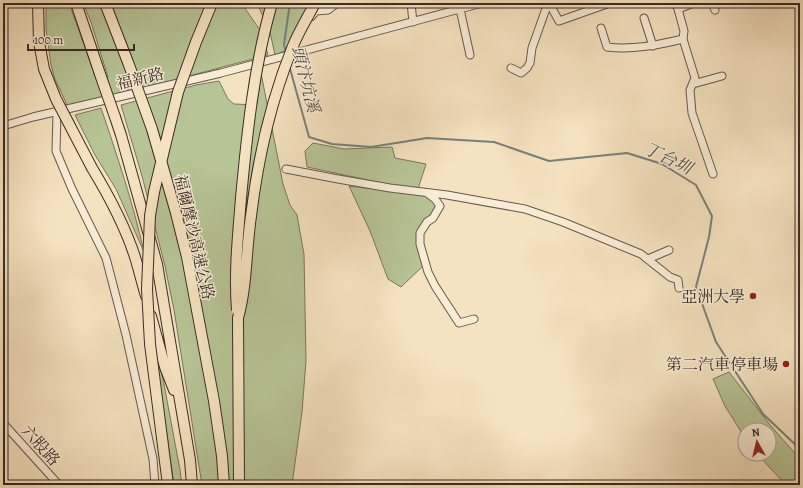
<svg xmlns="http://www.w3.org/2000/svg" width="803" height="488" font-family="Alegreya,'Noto Serif TC',serif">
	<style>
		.green { fill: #b7c496; stroke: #78775d }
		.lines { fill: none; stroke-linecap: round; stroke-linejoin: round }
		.stream { stroke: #74827c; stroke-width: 2 }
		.minor-casing { stroke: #68584b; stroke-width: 9 }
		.highway-casing { stroke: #392a24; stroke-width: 12 }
		.minor { stroke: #f8ecd6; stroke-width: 7 }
		.highway { stroke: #f5e2c0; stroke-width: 10 }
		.highway-bridge-casing { stroke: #392a24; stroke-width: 12; stroke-linecap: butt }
		.highway-bridge { stroke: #f5e2c0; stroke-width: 10 }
		.poi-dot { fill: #8f2418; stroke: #f8ecd6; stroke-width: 1.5 }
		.labels { text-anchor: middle; stroke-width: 3; stroke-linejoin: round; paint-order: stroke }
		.street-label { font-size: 16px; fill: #392a24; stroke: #f8ecd6 }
		.poi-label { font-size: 16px; fill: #392a24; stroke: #f8ecd6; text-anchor: end }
		.water-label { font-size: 17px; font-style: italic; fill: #524f48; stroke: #f8ecd6 }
	</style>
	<rect width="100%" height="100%" fill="#f5e2c0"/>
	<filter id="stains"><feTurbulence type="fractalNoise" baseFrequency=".005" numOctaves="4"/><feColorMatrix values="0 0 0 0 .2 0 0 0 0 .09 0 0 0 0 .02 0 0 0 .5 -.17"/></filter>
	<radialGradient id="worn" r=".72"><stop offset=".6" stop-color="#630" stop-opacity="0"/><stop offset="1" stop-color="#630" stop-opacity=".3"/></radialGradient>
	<path class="green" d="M46,3H69L97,81L108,77L91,22L83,3H244V7L262,33L268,55L121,94L67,105L55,79L51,65L46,29Z
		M257,3H310L296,30L289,49L275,55L270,32Z
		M261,73L283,184L290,205L297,215L304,254L306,361L302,412L292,485H202L174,310L165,266L142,176L121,105L196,85L219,81L228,99L234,104L257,105Z
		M101,108C117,155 133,203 144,252L116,189L95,155L75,115Z
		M313,143L344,149L392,147L395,158L426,164L418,189L391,185L307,167L305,151Z
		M349,186L424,195L434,200L436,209C410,233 415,233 424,265L401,287L388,279L370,231Z
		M155,349L163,379L180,470L182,485H174Z
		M729,372L770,425L800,459V477L790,485H786L757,454H769V430H745V438L725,406L713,379Z"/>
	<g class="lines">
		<path class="stream" d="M286,53L284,44L290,3
			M289,65L309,137L332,144L371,147L427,138L494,142L549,161L627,153L662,164L696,185L712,216L709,237L696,287L716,342L763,414L800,449"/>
		<g class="minor-casing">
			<path id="minor" d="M411,3L413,22
				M549,3L559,21L610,3
				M675,3L678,9L684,31L683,39L695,78L690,90L692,113L713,174
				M712,3L715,10
				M460,9L470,55
				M678,9L694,3
				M311,17L316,11L328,10L337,3
				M644,18L653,46
				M601,28L607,47C633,50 658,45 683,39
				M511,68L521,73L527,68L530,63L532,48L548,3
				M693,84L722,76
				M57,112L56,151L72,189L106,258L126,335L153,459L155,485
				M3,126L33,117L221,73L482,3
				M286,169L338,179L390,188L447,195L525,209L563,222L641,254L670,277L678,280L679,288
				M427,193L435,199L440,206L433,218L427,222L420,233V244L428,272L435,286L459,323L474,319
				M648,259L669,250
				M3,423L59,485"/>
		</g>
		<g class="highway-casing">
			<path id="highway" d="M76,3L100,74
				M115,117L121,135L157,264L190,460L192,485
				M92,168C109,196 125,226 135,257C139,270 142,283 146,296
				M151,316L165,367L174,390
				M238,318L239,485"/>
		</g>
		<use href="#minor" class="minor"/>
		<use href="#highway" class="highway"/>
		<g class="highway-bridge-casing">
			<path id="highway-bridge" d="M38,3L39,42L44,69L56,99L92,168
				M105,3L129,65L152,129L176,213L187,257L214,401L222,456L224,485
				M100,74L115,117
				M237,310C234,273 238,236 241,198C247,133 254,66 272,3
				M238,318C247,286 246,250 251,216C258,158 271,100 293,46C299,31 308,17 315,3
				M168,485L150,344L147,289L150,216L154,192L178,92L196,42L212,3"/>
		</g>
		<use href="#highway-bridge" class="highway-bridge"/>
	</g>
	<g class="poi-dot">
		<circle cx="753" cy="296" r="4"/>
		<circle cx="786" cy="364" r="4"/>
	</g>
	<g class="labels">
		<g class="street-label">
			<text transform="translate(140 78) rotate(-13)" y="6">福新路</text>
			<text transform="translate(195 237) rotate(77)" y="6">福爾摩沙高速公路</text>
			<text transform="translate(41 445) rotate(48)" y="6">六股路</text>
		</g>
		<g class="poi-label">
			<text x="745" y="302">亞洲大學</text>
			<text x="778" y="370">第二汽車停車場</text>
		</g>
		<g class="water-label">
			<text transform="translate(306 79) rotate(76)" y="6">頭汴坑溪</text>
			<text transform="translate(668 158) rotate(26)" y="6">丁台圳</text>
		</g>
	</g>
	<rect width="803" height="488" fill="none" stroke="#f5e2c0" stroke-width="16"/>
	<rect x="4" y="4" width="795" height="480" fill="none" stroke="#392a24" stroke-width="2"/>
	<rect x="8" y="8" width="787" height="472" fill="none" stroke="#392a24"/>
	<g transform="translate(757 442) rotate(352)"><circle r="19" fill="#f8ecd6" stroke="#ac9e8f"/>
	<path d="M0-3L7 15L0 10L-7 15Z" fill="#8f2418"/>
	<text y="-6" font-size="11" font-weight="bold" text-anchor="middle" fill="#392a24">N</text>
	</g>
	<path d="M28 44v6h106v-6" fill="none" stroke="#392a24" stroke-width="2"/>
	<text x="34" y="44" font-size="12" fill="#392a24" stroke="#f8ecd6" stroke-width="3" paint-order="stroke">100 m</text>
	<rect width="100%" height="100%" filter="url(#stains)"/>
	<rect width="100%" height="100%" fill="url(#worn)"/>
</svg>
